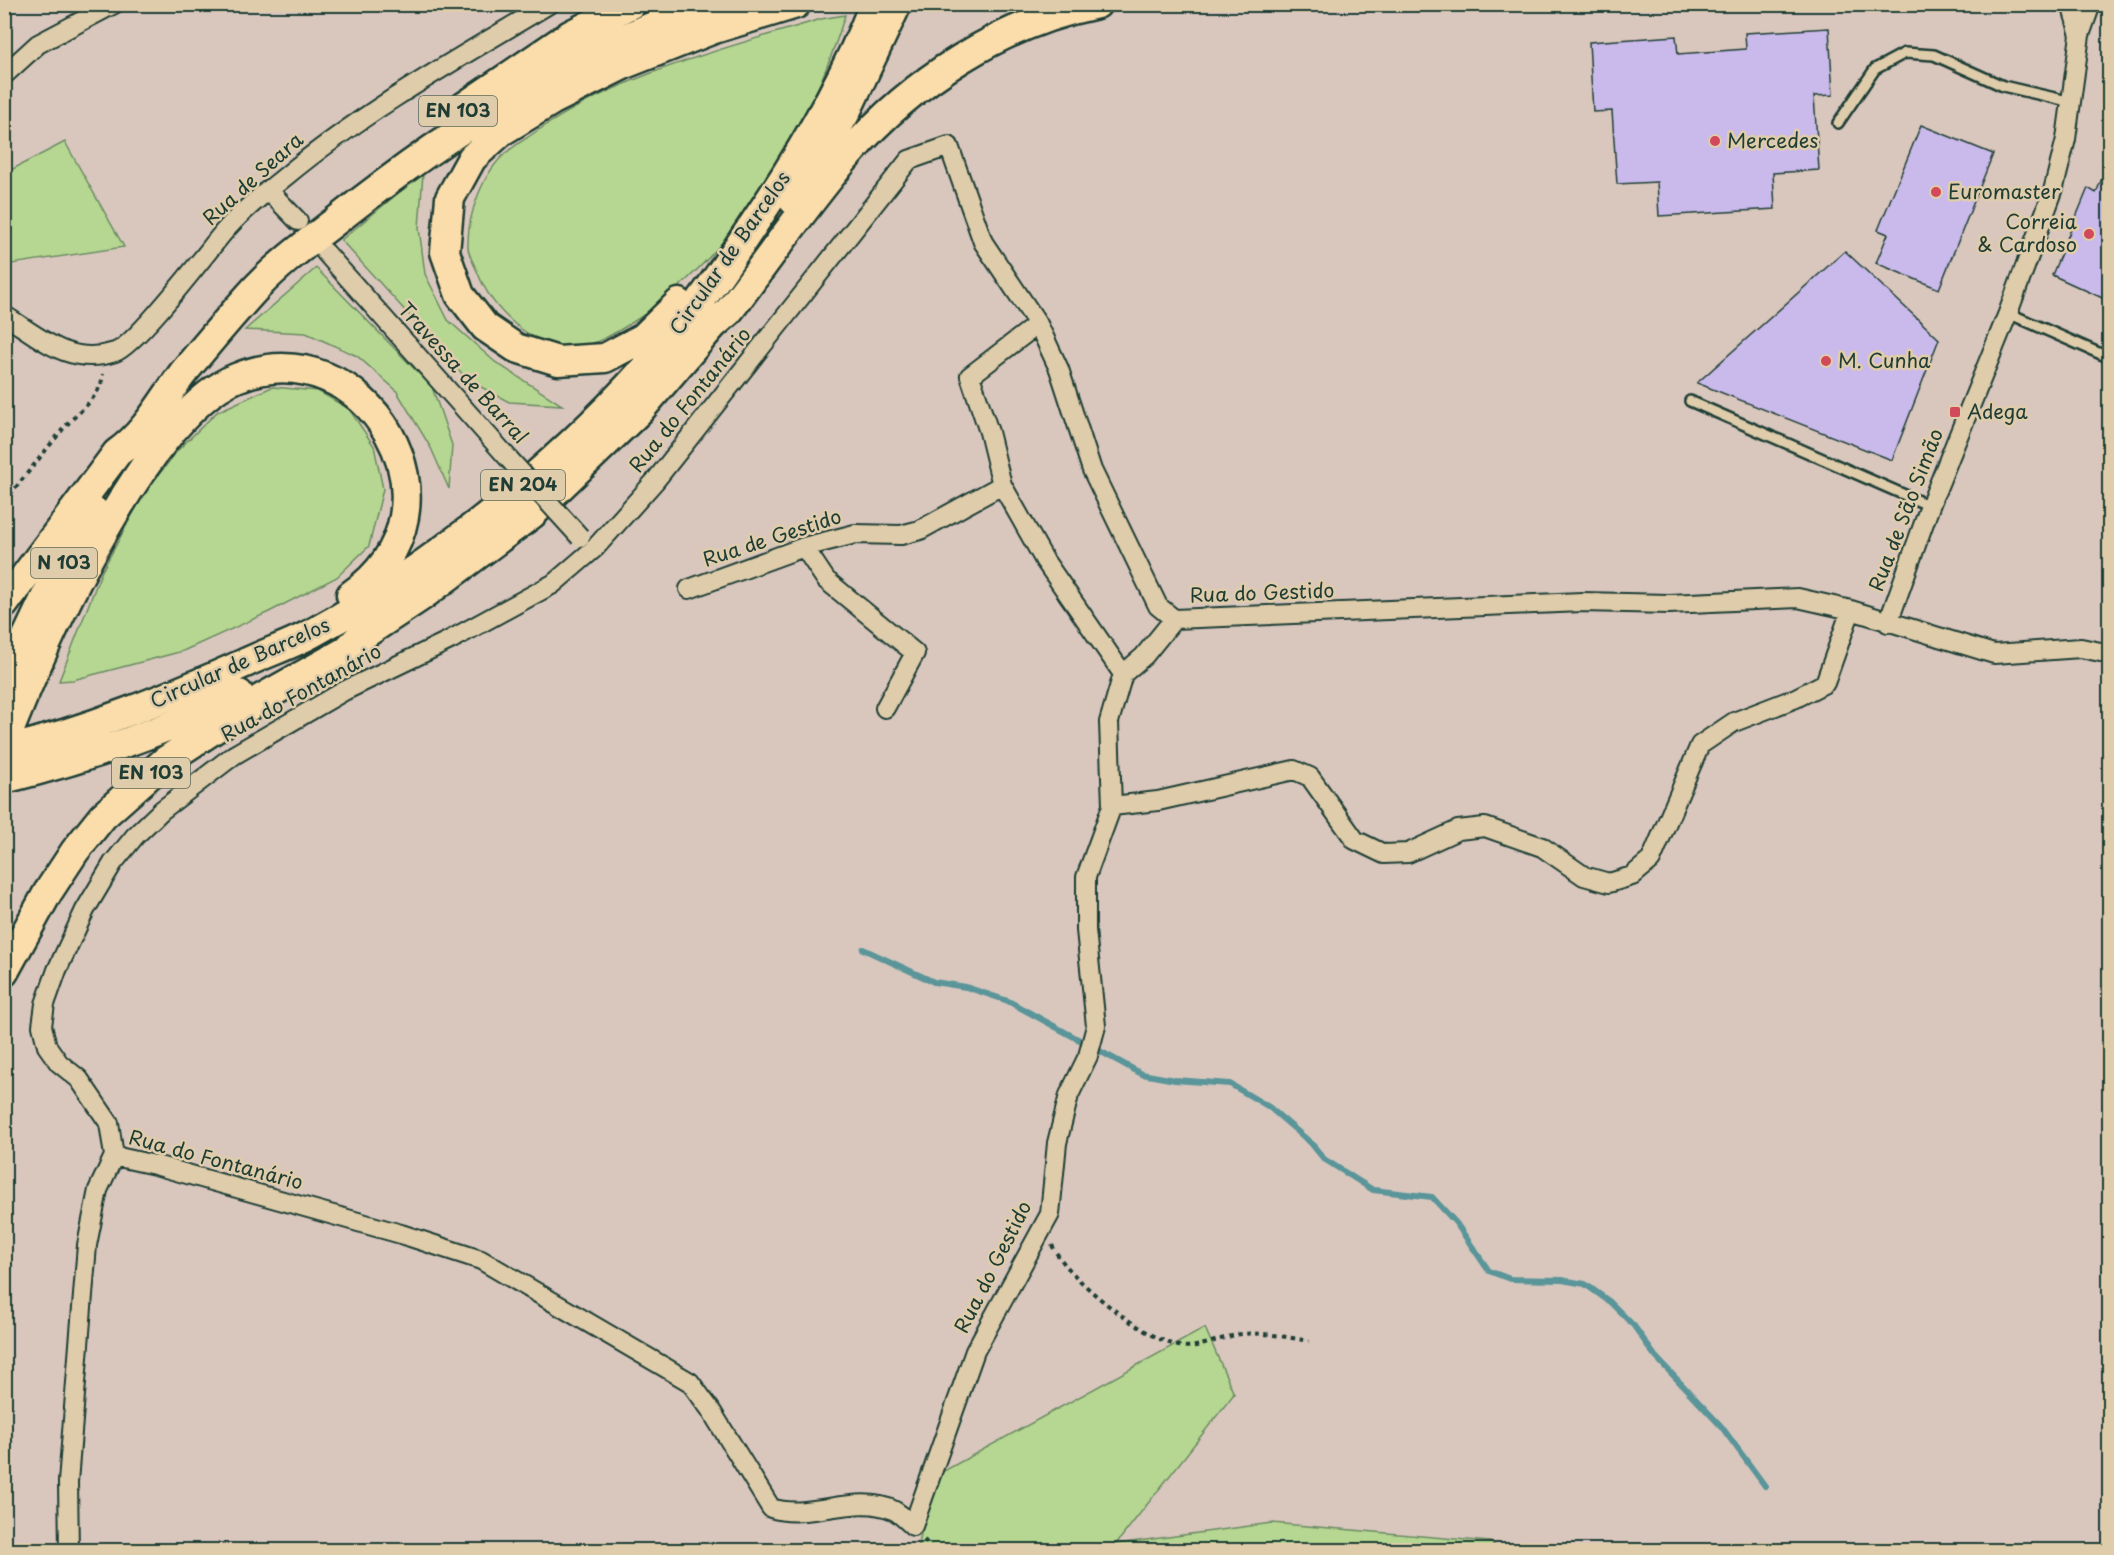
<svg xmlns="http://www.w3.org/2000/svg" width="2114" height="1555" font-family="'Playpen Sans',sans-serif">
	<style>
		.green { fill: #b6d791; stroke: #6a8a62; stroke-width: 1.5 }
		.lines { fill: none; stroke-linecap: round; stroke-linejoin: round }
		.stream { stroke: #5a9599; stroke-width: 6 }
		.building { fill: #cabaeb; stroke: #1f3d34; stroke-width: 1.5 }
		.service-casing { stroke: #1f3d34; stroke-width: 14 }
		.minor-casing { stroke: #1f3d34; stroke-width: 22 }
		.primary-casing { stroke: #1f3d34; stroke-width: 33 }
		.path { stroke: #1f3d34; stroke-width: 4; stroke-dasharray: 4.5 4.5; stroke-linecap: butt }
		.service { stroke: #dfccaa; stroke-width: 9 }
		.minor { stroke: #dfccaa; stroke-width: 18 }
		.primary { stroke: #fbddab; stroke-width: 28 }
		.minor-bridge-casing { stroke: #1f3d34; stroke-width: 22; stroke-linecap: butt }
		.minor-bridge { stroke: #dfccaa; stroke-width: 18 }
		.poi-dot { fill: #d1495b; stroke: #dfccaa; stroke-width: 2 }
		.labels { text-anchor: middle; stroke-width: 5; stroke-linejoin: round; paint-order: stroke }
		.shield { fill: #dfccaa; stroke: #596857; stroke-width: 1.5 }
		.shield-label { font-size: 18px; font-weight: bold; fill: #1f3d34 }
		.poi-label { font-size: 20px; fill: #1f3d34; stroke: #dfccaa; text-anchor: start }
		.street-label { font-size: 20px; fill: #1f3d34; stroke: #dfccaa }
	</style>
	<rect width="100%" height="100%" fill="#d9c7be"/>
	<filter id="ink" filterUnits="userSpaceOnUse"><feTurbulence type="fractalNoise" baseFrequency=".0167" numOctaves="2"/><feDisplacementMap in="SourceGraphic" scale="12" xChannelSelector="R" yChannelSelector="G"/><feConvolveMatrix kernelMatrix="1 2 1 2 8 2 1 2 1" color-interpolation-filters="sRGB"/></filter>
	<g filter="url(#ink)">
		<path class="green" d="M845,15C810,130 735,256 633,322C617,332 593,347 575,347C530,348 492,310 477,271C474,264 468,254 468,247C467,215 483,172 507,152C516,144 527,138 537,131C623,73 723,49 821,19Z
			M65,142L124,247L5,265V173Z
			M423,173L419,228L425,274L448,320L495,362L562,405L509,402L468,380L341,240Z
			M316,268L432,387L452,445L449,489L431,448L396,390L357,356L306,333L245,330Z
			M272,387L318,391L349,409L374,446L383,489L369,546L337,577L269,612L183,651L73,680L59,681L101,573L143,495L178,450L217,412Z
			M1205,1328L1234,1394L1116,1544L1272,1523L1490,1542L1500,1550H918L931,1478Z"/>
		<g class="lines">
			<path class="stream" d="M863,949L934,982L966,987L1008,1001L1142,1074L1175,1080L1230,1084L1269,1107L1311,1143L1324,1159L1373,1190L1432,1197L1456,1223L1489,1271L1510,1279L1562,1280L1585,1284L1610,1302L1634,1326L1655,1356L1721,1426L1765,1486"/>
		</g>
		<path class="building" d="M1829,28L1833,95L1814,96L1819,170L1773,173L1775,209L1659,216L1657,182L1617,184L1612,111L1593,112L1589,42L1676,36L1678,54L1746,49L1745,33Z
			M1921,125L1993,154L1939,289L1876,263L1888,234L1878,230Z
			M2109,161V301L2052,275L2088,188L2096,193Z
			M1845,251L1939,339L1892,460L1697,383Z"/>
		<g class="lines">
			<g class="service-casing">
				<path id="service" d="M1838,123L1875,69L1905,53L1934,55L2003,86L2072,102
					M2008,313L2110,358
					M1690,401L1930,506"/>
			</g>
			<g class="minor-casing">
				<path id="minor" d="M2071,4L2080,35
					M4,75L38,44L114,4
					M268,190L298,221
					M325,252L509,459
					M4,315C41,338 70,367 115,352C136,345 204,256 222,234C240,212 264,194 286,176C367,109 459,58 549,4
					M1038,324L970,376L989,432L1002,485L1045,561L1123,674
					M804,547L826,580L915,653L885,708
					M689,589L804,547L855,534L901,535L920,530L1002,485
					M1888,623L1930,506L2008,313L2053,191L2066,139L2080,35L2091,4
					M1112,806L1158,801L1294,770L1310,777L1355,840L1384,854L1408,853L1458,830L1485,827L1542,847L1584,876L1609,883L1632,876L1651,860L1700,745L1734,722L1796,698L1825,683L1851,610
					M114,1156L155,1165L401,1234L481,1260L690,1382L710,1409L771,1508C810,1521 857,1492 895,1511C902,1515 908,1522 913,1526L975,1351L1050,1214L1057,1143L1069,1095L1088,1056L1096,1026L1086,930V877L1112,806L1109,722L1123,674L1144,656L1174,619L1582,602L1669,604L1798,598L1851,610L1994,654L2081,648L2110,654
					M69,1550L68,1482L87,1245L98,1190L114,1156L109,1123L79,1079L59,1063L47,1046L42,1026L45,1004L57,970L85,910L113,863L135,836L162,810L234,755L344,691L450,640L553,584L595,548L655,481L909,160L949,146L983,242L1038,324L1059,369L1092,470L1158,606L1174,619"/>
			</g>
			<g class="primary-casing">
				<path id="primary" d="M462,108L570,35L631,4
					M793,200L845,114L897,4
					M679,303L643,338L605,358L558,361L516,348L485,327L460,295L445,252L450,198L472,158L502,131L553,100L625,64L714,29L796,4
					M4,604L117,453C145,434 163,400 183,373C207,344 232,314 257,287C282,261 310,241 337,220C448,132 579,46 715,4
					M4,685L46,596L94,511
					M4,745C38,653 144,416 236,378C365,324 476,509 351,595
					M4,751C88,730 167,698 245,663C268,652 294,644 316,631C438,565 571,455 662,349C697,309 727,264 757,219C802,152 845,80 874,4
					M4,779C85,759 165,732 239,694
					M4,972L48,892L75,851L103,816L165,761L262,698L346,651L360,637L422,596L532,514L640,410L713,325L728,312C768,260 806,204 849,154C913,80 1002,23 1097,4"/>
			</g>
			<path class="path" d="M4,502C24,478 43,453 63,429C77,412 101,398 103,374
				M1052,1245C1067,1278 1143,1338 1179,1346C1199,1350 1222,1336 1242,1334C1265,1332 1286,1337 1309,1341
				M924,1540L934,1550
				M1228,1548L1254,1550
				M838,1550L844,1544L845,1550"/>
			<use href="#service" class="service"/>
			<use href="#minor" class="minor"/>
			<use href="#primary" class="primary"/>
			<g class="minor-bridge-casing">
				<path id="minor-bridge" d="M509,459L580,537"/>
			</g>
			<use href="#minor-bridge" class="minor-bridge"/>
		</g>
	</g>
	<g class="poi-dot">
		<circle cx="1715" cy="141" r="6"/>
		<circle cx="1936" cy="192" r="6"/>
		<circle cx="2089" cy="234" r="6"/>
		<circle cx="1826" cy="361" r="6"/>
		<rect x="1949" y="406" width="12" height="12" rx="3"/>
	</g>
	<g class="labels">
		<g class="shield">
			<rect x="419" y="96" width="78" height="30" rx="4.5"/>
			<rect x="481" y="470" width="84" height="30" rx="4.5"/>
			<rect x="31" y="548" width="66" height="30" rx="4.5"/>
			<rect x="112" y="758" width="78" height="30" rx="4.5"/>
		</g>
		<g class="shield-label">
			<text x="458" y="117">EN 103</text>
			<text x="523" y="491">EN 204</text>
			<text x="64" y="569">N 103</text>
			<text x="151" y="779">EN 103</text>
		</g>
		<g class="poi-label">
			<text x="1727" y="148">Mercedes</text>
			<text x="1948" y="199">Euromaster</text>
			<text x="2077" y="229" text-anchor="end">Correia<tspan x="2077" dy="23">&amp; Cardoso</tspan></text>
			<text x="1838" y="368">M. Cunha</text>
			<text x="1967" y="419">Adega</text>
		</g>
		<g class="street-label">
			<text transform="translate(253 179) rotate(-42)" y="7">Rua de Seara</text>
			<text transform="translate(730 253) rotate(-55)" y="7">Circular de Barcelos</text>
			<text transform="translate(463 373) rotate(48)" y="7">Travessa de Barral</text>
			<text transform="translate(690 400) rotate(-51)" y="7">Rua do Fontanário</text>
			<text transform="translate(1906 510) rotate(-69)" y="7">Rua de São Simão</text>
			<text transform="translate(772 538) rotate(-18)" y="7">Rua de Gestido</text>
			<text transform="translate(1262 593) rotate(-2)" y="7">Rua do Gestido</text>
			<text transform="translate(240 663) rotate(-24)" y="7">Circular de Barcelos</text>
			<text transform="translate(301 693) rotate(-29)" y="7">Rua do Fontanário</text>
			<text transform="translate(216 1160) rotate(15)" y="7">Rua do Fontanário</text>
			<text transform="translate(993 1267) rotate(-63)" y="7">Rua do Gestido</text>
		</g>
	</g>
	<rect width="2114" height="1555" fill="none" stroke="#dfccaa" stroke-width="24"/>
	<rect x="12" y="12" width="2090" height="1531" fill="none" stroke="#1f3d34" stroke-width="2" filter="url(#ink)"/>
</svg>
